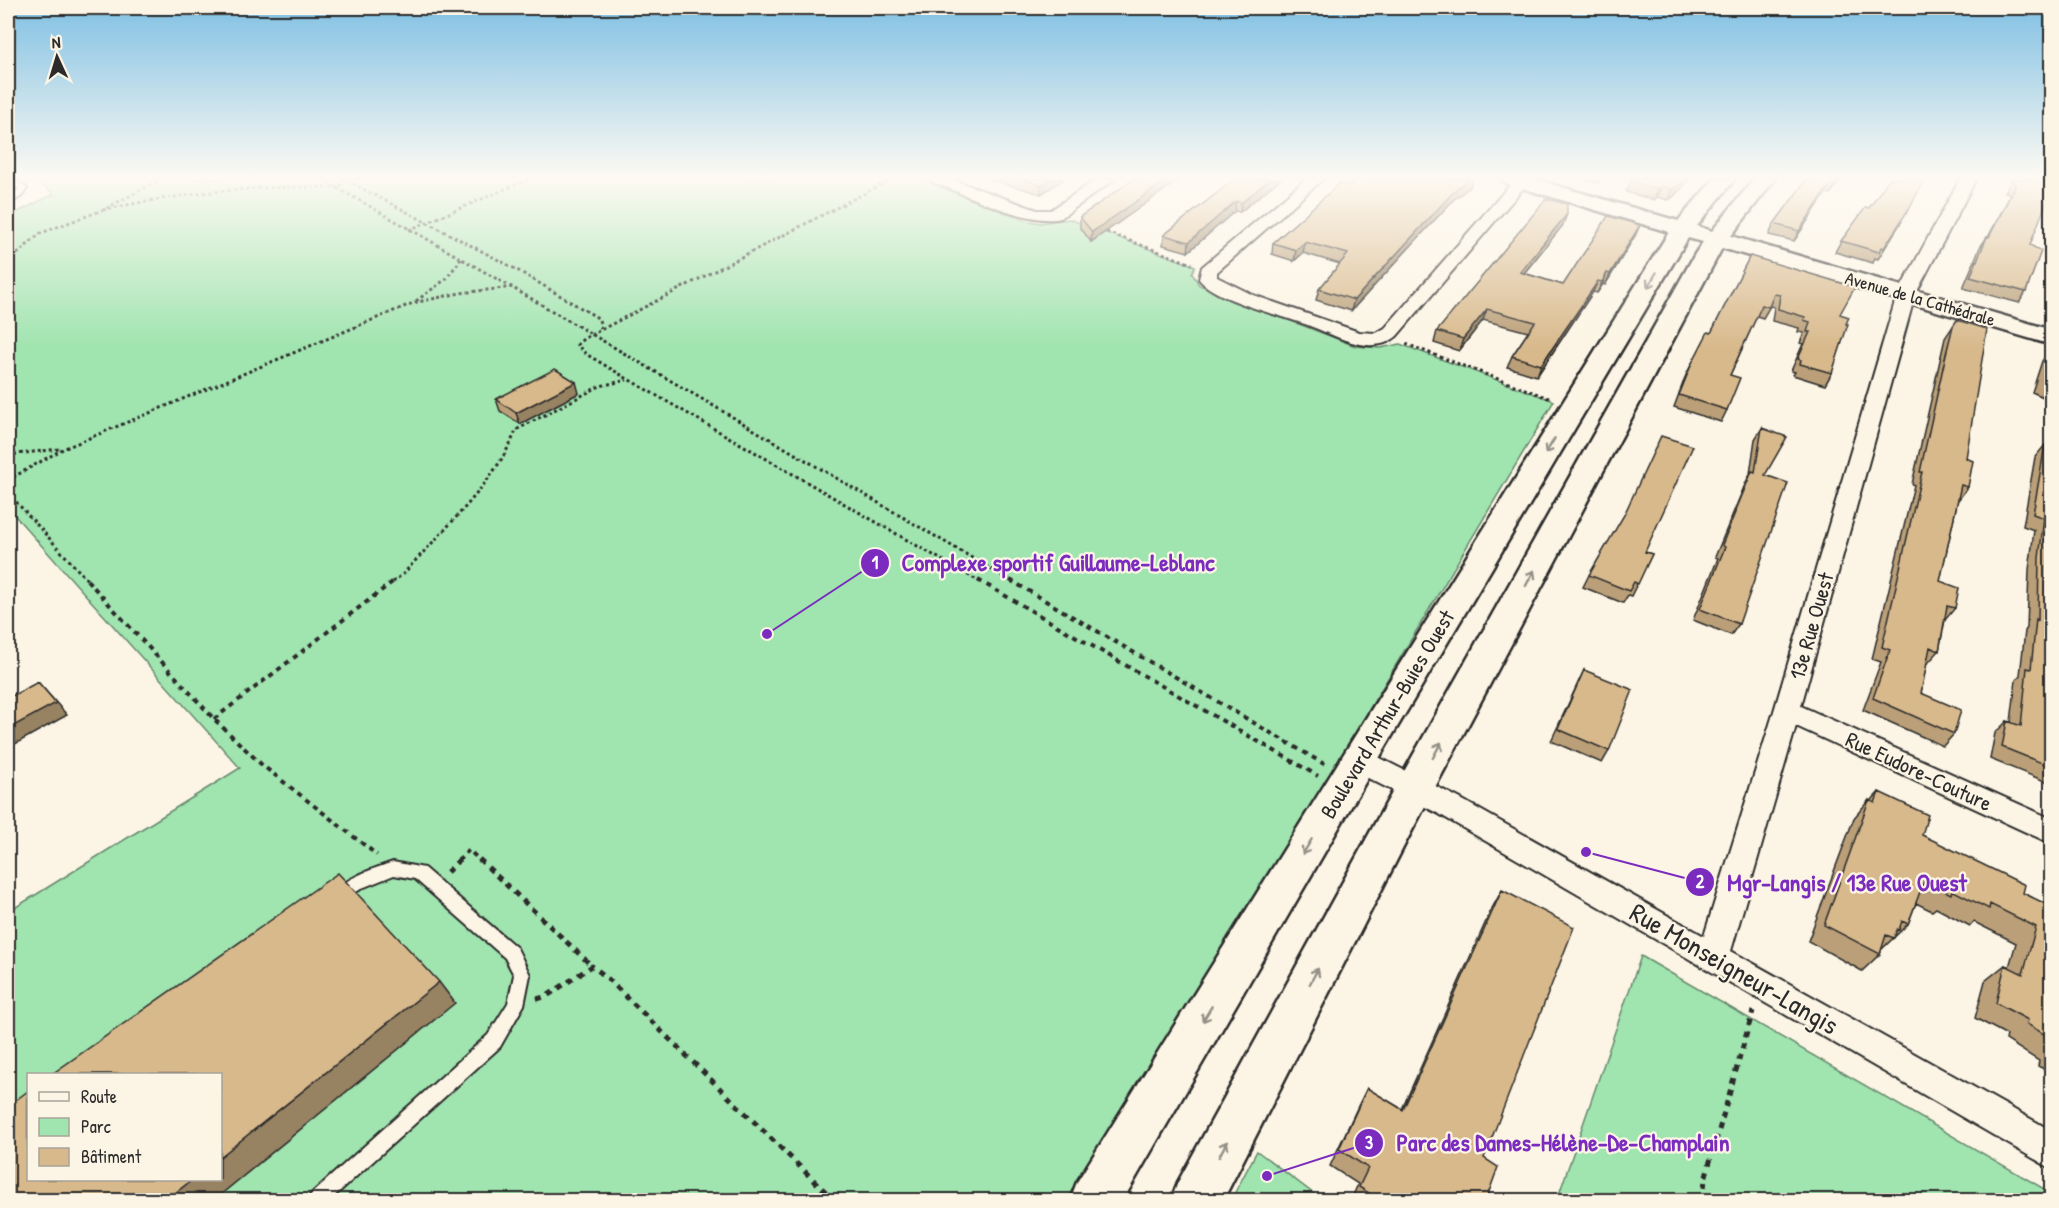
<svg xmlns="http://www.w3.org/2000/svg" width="2059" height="1208" font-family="'Patrick Hand',sans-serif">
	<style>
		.green { fill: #a0e4af; stroke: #66886d; stroke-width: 1.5; fill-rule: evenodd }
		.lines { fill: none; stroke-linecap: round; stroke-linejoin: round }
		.lane-casing { stroke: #2b2b2b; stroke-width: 4 }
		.street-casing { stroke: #2b2b2b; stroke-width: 4 }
		.secondary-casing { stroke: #2b2b2b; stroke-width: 5 }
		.path-far2 { stroke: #2b2b2b; stroke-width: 3; stroke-dasharray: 3 3; stroke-linecap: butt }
		.path-far1 { stroke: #2b2b2b; stroke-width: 4; stroke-dasharray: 5 5; stroke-linecap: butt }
		.path { stroke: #2b2b2b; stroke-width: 5; stroke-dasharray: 6 6; stroke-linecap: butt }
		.lane { fill: #fcf5e5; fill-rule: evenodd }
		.street { fill: #fcf5e5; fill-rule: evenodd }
		.secondary { fill: #fcf5e5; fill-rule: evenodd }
		.wall { fill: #ba9f78; stroke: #2b2b2b; stroke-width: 1.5 }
		.shaded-wall { fill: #978262; stroke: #2b2b2b; stroke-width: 1.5 }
		.building { fill: #d8b98c; stroke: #2b2b2b; stroke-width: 1.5 }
		.oneway { stroke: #949088 }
		.labels { text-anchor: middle; stroke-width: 4.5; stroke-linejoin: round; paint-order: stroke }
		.far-street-label { font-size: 18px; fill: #2b2b2b; stroke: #fcf5e5 }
		.street-label { font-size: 22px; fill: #2b2b2b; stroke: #fcf5e5 }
		.near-street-label { font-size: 27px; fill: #2b2b2b; stroke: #fcf5e5 }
		.leader { fill: none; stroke: #7b2cbf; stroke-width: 2 }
		.callout-dot { fill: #7b2cbf; stroke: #fcf5e5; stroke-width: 2 }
		.mark-label { font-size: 18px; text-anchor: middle; font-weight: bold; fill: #fff }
		.callout-label { font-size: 24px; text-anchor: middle; font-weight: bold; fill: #7b2cbf; stroke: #fcf5e5; stroke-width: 4.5; stroke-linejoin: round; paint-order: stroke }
	</style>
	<rect width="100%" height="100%" fill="#fcf5e5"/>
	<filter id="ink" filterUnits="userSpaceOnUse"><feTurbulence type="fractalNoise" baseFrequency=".0167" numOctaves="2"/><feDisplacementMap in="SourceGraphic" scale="12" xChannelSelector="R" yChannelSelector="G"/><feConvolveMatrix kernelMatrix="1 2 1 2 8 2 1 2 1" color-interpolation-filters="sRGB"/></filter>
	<g filter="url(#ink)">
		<path class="green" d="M33,179H919L1024,220L1040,223L1069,219L1195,266L1192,273L1199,285L1355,346L1380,348L1400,344L1554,401L1339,760L1067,1200H8V912L240,768L8,508V217L54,194ZM28,1074H220V1180H28Z
			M1641,956L2051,1193V1200H1557Z
			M1257,1151L1322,1200H1231Z"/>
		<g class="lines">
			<g class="lane-casing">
				<path id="lane" d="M8,179H13L27,188L22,196L8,205V200L19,189L8,182Z
					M393,862L424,868L517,948L530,975L524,1005L500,1047L330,1200H308L311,1194L488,1035L508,1003L514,975L505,958L415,879L394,875L362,888L340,903L335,901L332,896C340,879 376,868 393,862Z"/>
			</g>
			<g class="street-casing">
				<path id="street" d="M930,179H951L1037,210H1051L1097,179H1115L1061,218C1029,226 965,194 933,182Z
					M1306,179H1323L1217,272V277L1253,295L1359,332L1376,333L1385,328L1515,179H1531L1397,336C1389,343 1378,346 1367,345C1347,343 1329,333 1310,326C1284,316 1214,300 1199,279L1202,267Z
					M1960,179H1976L1915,295L1801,706L2052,819V844L1796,726L1731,951L2052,1131V1169L1439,814L1350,769L1346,761L1350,753L1360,750L1370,753L1459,798L1704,936L1774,711L1897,295Z"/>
			</g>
			<g class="secondary-casing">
				<path id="secondary" d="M1502,179H1534L1678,221L1714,179H1735L1697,226L1712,231L1754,179H1775L1731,236L2052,330V345L1722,248L1407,840L1223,1200H1171L1178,1182L1379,816L1695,254L1703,242L1688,238L1392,736L1123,1200H1070L1077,1182L1669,232L1505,183Z"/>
			</g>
			<path class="path-far2" d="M322,179L525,295L1013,582
				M892,179L583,339L577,345L586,354L628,379L980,582
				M103,210C181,193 259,184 339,188L344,179L512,267L598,318L601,325L600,330
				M409,230L529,179
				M1101,230L1192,264
				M8,262L41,233L103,210L161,179
				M416,301L446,279L462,258
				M1406,344L1551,399
				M8,455L59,449
				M8,480L63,449L413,303L460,293L514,287
				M8,493L89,582
				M393,582L404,573C441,532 497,481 516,430L600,386L627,380"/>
			<path class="path-far1" d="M87,580L214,719L262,765L377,855
				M978,580L1318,776
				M1010,580L1324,764
				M214,719L395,580
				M458,861L469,850L480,861"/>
			<path class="path" d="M479,859L592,966
				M447,872L460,859
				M537,999L547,996L592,966L605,976L834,1200
				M1237,1195L1247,1200
				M1703,1200L1705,1179L1753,1011"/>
			<use href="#lane" class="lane"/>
			<use href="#street" class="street"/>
			<use href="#secondary" class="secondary"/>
		</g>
		<path class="wall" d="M989,179H1064L1041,194Z
			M1134,179H1180L1091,242L1080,227V217Z
			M1235,179H1280L1240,212L1235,211L1188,252L1163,245L1164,235Z
			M1357,179H1472L1470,187L1454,199L1351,311L1316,300L1319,289L1340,264L1303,253L1294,261L1272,254L1273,243Z
			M1582,179H1601L1598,183Z
			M1632,179H1690L1673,197L1668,200L1657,197L1654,200L1626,192Z
			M1807,179H1841L1830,194L1826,193L1794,241L1769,235L1774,224Z
			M2012,179H2049L2030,245L2026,292L2019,303L1963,288L1980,247L1987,237H1988L2009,197V193L2005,192Z
			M1869,208L1902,221L1878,259L1875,258L1873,263L1835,252L1841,241Z
			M1563,225L1524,273L1563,285L1640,225L1635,236L1605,285L1603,284L1597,293L1593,292L1537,376L1507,367L1512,356L1528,332L1483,320L1459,351L1434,343L1437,331Z
			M1750,256L1840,314L1832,373L1825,385L1793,375L1795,372L1791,371L1803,344L1800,343L1804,333L1798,332L1799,328L1772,321L1774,307L1770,306L1763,318L1757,316L1730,375L1727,410L1721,422L1674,407L1686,375L1692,363L1711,333Z
			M1957,320L1968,487L1959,499H1958L1940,581L1955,608L1945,620L1939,651L1928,663L1927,662L1921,693L1954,734L1943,746L1863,710L1881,662L1872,659L1914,485L1912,484L1945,338Z
			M2052,348V401L2032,392L2042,361Z
			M579,393L520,424L500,411L496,399Z
			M1762,428L1765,475L1739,624L1731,635L1693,620L1718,558L1715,557L1746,482L1750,474L1755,439Z
			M2045,445L2052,447V784L1990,759L1995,733L2007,721L2011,722L2016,680L2020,675L2025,631L2027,628L2029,570L2034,530L2023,526L2035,457Z
			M1645,552L1652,554L1631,596L1628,595L1623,603L1583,587L1589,575Z
			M1584,670L1609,751L1602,763L1551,741Z
			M1879,792L1922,835L2023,893L2052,907V1073L2038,1066L2039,1061L2006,1040L2007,1035L1975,1018L1985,981L2005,965L2009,967L2016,943L1974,922L1970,926L1936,908L1932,911L1916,903L1908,924L1881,950L1880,954L1862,971L1808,941L1854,818L1869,800L1871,801Z
			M1502,890L1484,1158L1486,1200H1351L1358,1184L1330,1166L1358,1106L1367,1088L1402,1109L1491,910Z"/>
		<path class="shaded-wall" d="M1050,179H1064L1041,194V185Z
			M1168,179H1180L1091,242L1092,232Z
			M1270,179H1280L1240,212L1241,203Z
			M1469,179H1472L1470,187L1454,199L1351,311L1354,300L1457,188Z
			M1685,179H1690L1673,197L1668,200L1672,189Z
			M1839,179H1841L1830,194L1835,184Z
			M1831,183L1826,193L1794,241L1799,231Z
			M1661,186L1657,197L1654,200L1658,189Z
			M1236,201L1235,211L1188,252L1189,242Z
			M1567,214L1563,225L1516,283L1520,272Z
			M1640,225L1635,236L1605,285L1610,274Z
			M1305,242L1303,253L1294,261L1296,250Z
			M1607,273L1603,284L1597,293L1602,282Z
			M1598,281L1593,292L1537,376L1541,365Z
			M1487,309L1483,320L1459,351L1463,339Z
			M8,361L12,367L8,401Z
			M576,382L579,393L520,424L516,413Z
			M38,682L67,715L8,748V729Z
			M439,982L455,1003L214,1200H166L193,1179H220V1157Z"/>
		<path class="building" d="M1021,179H1050L1041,185Z
			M1134,179H1168L1092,232L1080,217Z
			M1235,179H1270L1241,203L1236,201L1189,242L1164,235Z
			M1357,179H1469L1457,188L1354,300L1319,289L1348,254L1305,242L1296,250L1273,243L1340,183L1348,186Z
			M1632,179H1685L1678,186L1672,189L1661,186L1658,189L1630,181Z
			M1807,179H1839L1835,184L1831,183L1799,231L1774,224Z
			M1889,179H1925L1908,210L1884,248L1881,247L1879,252L1841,241L1866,207L1869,208Z
			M2013,179H2049L2046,189L2051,190L2030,245L2041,251L2026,292L1970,277L1987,237H1989L2015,187V183L2012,182Z
			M1546,199L1567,204V214L1520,272L1563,285L1608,216L1640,225L1610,274L1607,273L1602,282L1598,281L1541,365L1512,356L1535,322L1487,309L1463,339L1437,331Z
			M1750,256L1855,287L1840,314L1849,317L1846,324H1848L1832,373L1800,364L1801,360L1798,359L1810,332H1807L1810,322L1804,320L1805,317L1778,309L1780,295L1774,294L1769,307L1762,305L1730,375L1740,378L1727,410L1679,395L1692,363L1708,332L1711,333Z
			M1957,320L1987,329L1966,458L1973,461L1968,487L1961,485L1940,581L1959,588L1955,608L1947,606L1939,651L1930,647L1921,693L1961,710L1954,734L1873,698L1890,650L1882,647L1922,472H1920L1946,354L1953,326Z
			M2052,355V378L2045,375Z
			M555,369L576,382L516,413L496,399Z
			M1762,428L1787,437L1765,475L1788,483L1739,624L1700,609L1725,547L1722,545L1732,520L1752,471L1755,472Z
			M1661,436L1693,446L1645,552L1652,554L1638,584L1634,582L1629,591L1589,575L1624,515Z
			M2045,445L2052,447V767L2002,747L2007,721L2021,726L2027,668L2031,669L2036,619L2038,620L2039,558L2044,518L2033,514Z
			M1584,670L1633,690L1609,751L1558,729Z
			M38,682L56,703L8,729V698Z
			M1879,792L1928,815L1922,835L2025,885L2023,893L2052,907V1039L2027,1024L2028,1020L1996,1003L2005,965L2023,974L2036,927L1990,904L1989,909L1952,890L1951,894L1924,881L1908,924L1902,921L1899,930L1897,929L1894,938L1886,935L1880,954L1824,925L1869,800L1875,803Z
			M338,873L439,982L220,1157V1074H52Z
			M1502,890L1574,927L1484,1158L1498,1167L1486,1200H1380L1359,1187L1368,1168L1339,1149L1367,1088L1403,1110Z
			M28,1091V1179H193L166,1200H8V1106Z"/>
		<defs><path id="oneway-shaft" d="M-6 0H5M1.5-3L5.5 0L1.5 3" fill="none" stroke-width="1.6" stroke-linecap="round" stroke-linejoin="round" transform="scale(1.5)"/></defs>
		<g class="oneway">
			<use href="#oneway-shaft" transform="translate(1652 280) rotate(121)"/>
			<use href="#oneway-shaft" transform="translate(1550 446) rotate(121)"/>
			<use href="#oneway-shaft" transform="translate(1530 578) rotate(-62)"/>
			<use href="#oneway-shaft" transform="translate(1437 750) rotate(-62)"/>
			<use href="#oneway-shaft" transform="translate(1307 847) rotate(121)"/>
			<use href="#oneway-shaft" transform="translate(1314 976) rotate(-62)"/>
			<use href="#oneway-shaft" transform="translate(1207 1014) rotate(121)"/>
			<use href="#oneway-shaft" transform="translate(1223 1149) rotate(-62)"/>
		</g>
	</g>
	<linearGradient id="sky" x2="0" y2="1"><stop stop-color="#7fc0e3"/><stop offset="0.51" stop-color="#fefaf3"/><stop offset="1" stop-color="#fefaf3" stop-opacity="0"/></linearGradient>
	<rect width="2059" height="348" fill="url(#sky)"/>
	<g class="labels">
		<g class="far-street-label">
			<text transform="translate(1920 299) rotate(16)" y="6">Avenue de la Cathédrale</text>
		</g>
		<g class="street-label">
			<text transform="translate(1811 626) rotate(-74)" y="8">13e Rue Ouest</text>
			<text transform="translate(1387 714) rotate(-59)" y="8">Boulevard Arthur-Buies Ouest</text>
			<text transform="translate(1919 771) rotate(25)" y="8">Rue Eudore-Couture</text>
		</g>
		<g class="near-street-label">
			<text transform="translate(1734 969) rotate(30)" y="9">Rue Monseigneur-Langis</text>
		</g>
	</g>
	<path class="leader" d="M767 634L875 563M1586 852L1700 882M1267 1176L1369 1143"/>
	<g class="callout-dot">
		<circle cx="767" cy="634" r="6"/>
		<circle cx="1586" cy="852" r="6"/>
		<circle cx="1267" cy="1176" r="6"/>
		<circle cx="875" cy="563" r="15"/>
		<circle cx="1700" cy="882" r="15"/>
		<circle cx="1369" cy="1143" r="15"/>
	</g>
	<g class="mark-label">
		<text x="875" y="569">1</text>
		<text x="1700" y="888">2</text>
		<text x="1369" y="1149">3</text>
	</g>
	<g class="callout-label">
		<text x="1058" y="571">Complexe sportif Guillaume-Leblanc</text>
		<text x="1847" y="891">Mgr-Langis / 13e Rue Ouest</text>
		<text x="1563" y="1151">Parc des Dames-Hélène-De-Champlain</text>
	</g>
	<rect width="2059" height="1208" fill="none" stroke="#fcf5e5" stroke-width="30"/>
	<rect x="15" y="15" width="2029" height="1178" fill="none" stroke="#2b2b2b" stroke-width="2" filter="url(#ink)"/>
	<rect x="27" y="1073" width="195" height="108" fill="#fcf5e5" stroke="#a8a49b" stroke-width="1.5"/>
	<rect x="39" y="1092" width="30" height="9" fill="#fcf5e5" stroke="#a8a49b" stroke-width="1.5"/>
	<text x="81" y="1103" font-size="18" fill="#2b2b2b">Route</text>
	<rect x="39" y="1118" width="30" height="18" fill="#a0e4af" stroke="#a8a49b" stroke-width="1.5"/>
	<text x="81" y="1133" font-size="18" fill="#2b2b2b">Parc</text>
	<rect x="39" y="1148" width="30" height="18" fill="#d8b98c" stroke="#a8a49b" stroke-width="1.5"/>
	<text x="81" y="1163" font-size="18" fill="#2b2b2b">Bâtiment</text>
	<g transform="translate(57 57) rotate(356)" stroke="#fcf5e5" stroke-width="4.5" paint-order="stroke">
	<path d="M0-4.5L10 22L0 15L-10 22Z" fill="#2b2b2b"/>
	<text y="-9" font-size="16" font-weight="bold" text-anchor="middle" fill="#2b2b2b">N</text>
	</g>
</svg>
